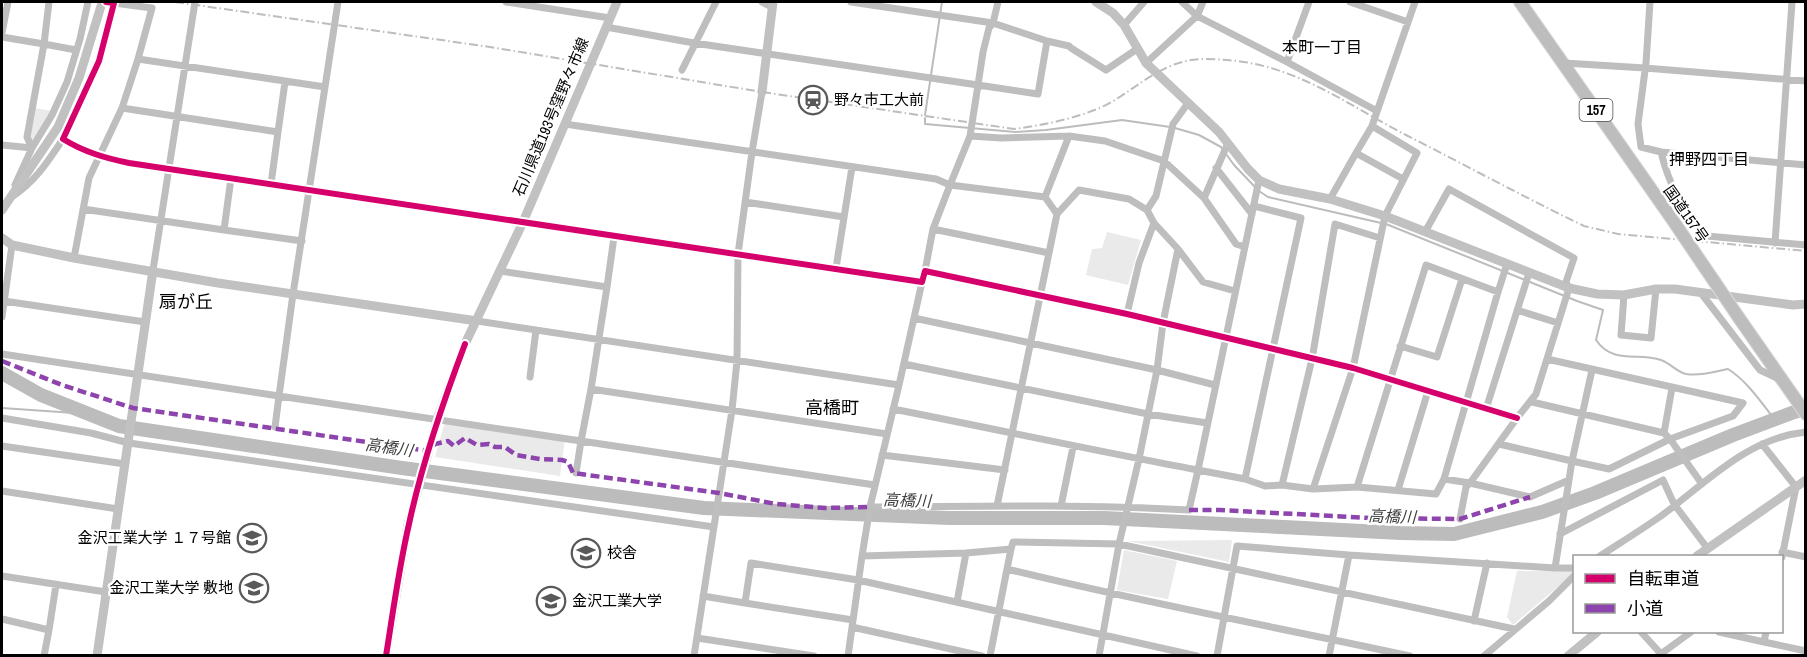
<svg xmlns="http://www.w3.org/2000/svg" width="1807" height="657" font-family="'Archivo Narrow','Noto Sans JP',sans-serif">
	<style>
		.green { fill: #eaeaea }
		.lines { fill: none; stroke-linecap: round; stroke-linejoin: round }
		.stream { stroke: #bcbcbc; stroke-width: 2 }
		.river { stroke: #bcbcbc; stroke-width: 14 }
		.highway-casing { stroke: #dbdbdb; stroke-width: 14 }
		.street { stroke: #bebebe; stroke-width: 7 }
		.secondary { stroke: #c1c1c1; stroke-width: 9 }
		.highway { stroke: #bdbdbd; stroke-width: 12 }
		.rail { stroke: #bdbdbd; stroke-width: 2; stroke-dasharray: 9 3 1.5 3; stroke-linecap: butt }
		.highway-bridge-casing { stroke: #dbdbdb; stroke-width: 14; stroke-linecap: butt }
		.highway-bridge { stroke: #bdbdbd; stroke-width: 12 }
		.quiet { stroke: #8e44ad; stroke-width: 4.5; stroke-dasharray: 9 4.5; stroke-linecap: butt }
		.cycleway-casing { stroke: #fff; stroke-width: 10 }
		.cycleway { stroke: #d6006c; stroke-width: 6 }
		.labels { text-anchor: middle; stroke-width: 5; stroke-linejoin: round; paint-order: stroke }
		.shield { fill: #fff; stroke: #4c4c4c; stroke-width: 1.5 }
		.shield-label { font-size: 14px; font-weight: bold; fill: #000 }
		.poi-label { font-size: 15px; fill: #000; stroke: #fff; text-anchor: start }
		.street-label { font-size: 15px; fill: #000; stroke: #fff }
		.neighbourhood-label { font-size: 16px; fill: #000; stroke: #fff }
		.water-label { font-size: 16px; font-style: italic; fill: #404040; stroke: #fff }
		.quarter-label { font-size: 18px; fill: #000; stroke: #fff }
	</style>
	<rect width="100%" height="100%" fill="#fff"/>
	<path class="green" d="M35,108L51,111L32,144L29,137Z
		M1107,232L1141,240L1128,285L1086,275L1092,249L1102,248Z
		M445,422L565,439L560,476L435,457Z
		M1232,540L1229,562L1128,541Z
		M1124,550L1177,561L1168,599L1117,590Z
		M1517,571H1574V573L1513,625L1507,617Z"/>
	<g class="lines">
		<path class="stream" d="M925,115L942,2
			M925,118V124L1015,132L1046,130L1122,120L1170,127
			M1175,128L1199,135L1221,147L1234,165L1255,187
			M1259,191L1268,197L1381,223
			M1386,224L1577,301L1603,310L1596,340C1613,365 1638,352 1661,360C1670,363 1677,372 1686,374C1700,376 1714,372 1728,369C1747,381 1761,402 1775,420
			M2,408L89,414"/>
		<path class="river" d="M2,373L41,395L119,426L402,468L704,508L949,518H1104L1401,533L1454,534L1542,512L1595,493L1733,435L1797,411L1806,410"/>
		<g class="highway-casing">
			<path id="highway" d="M1520,2L1672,219
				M1701,262L1714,281
				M1739,318L1806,414"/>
		</g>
		<path class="street" d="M106,2L114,3L99,61L63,139C84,152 105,158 129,163L922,282L925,271L1127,314L1353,368L1517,418
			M506,2L610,18
			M762,2L772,7
			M851,2L993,23L1047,41L1069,46L1071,48L1106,70L1137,49
			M1182,2L1197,16L1287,62L1377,111
			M1350,2L1408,22
			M1650,2L1646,63L1638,124L1641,147L1661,152C1668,182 1684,215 1707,236L1806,245
			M1124,25L1144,2
			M606,27L694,43L978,85L983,52L989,28L993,23L998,2
			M2,33L8,2
			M2,37L44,44L49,2
			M1287,62L1309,2
			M1146,63L1197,16L1203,2
			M1564,63L1645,68L1806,81
			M682,70L716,2
			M325,87L338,2
			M122,108L278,132L271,184
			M565,124L936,179L950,185L970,136
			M1372,126L1356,153L1403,179
			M278,132L285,82
			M1069,136L1105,141L1164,161L1204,198L1236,244L1245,247
			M2,145L32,148L27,137L44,44L76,50
			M1661,152L1806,165
			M1216,168L1252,214
			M15,185L32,148L52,115L67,82L80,39L88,2
			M13,196C36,181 48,161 63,139
			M1204,198L1228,143
			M1330,199L1356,153
			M745,202L844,217
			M83,209L224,230L231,178
			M1147,210L1156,196L1173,124L1188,103
			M933,229L1049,253
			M224,230L302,241
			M1775,243L1792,2
			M1178,249L1203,282L1235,291
			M74,258L89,178L122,108L138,59
			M836,268L852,167
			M153,270L195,2
			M500,271L607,287L614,237
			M925,271L933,229L950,185L1045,197
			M922,282L914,318L1157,370L1163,323L1178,249L1154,223L1147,210L1129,199L1079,190L1057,214L1045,197L1069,136L1001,138L970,136L978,85L1038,94L1047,41
			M1701,293L1760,370L1779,379
			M1624,295L1621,335L1651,338L1656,289
			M4,301L145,322
			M1517,310L1558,323
			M1127,314L1139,263L1154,223
			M2,317L12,245
			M477,321L899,385L870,507L862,556L848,656
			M1400,346L1437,357L1462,279
			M2,354L279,396L293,294L325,87L138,59L152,8L114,3
			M904,364L1148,414L1207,423
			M530,377L536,330
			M899,385L914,318
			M591,389L607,287
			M1532,402L1664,433L1670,439L1702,484
			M893,409C995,429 1096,451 1198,470L1259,180
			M1486,409L1529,273
			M2,418L91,433L129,443L714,527
			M275,427L279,396L581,441L591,389L887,434
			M1664,433L1672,388
			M1499,444L1572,461L1592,370
			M1762,444L1796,487L1782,557
			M2,446L125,464
			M882,455L1005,470
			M576,473L581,441L875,485
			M1245,479L1301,218L1254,206
			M1444,479L1498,292L1507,264
			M1282,485L1312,359L1335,224L1380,238
			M1357,487L1426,265L1498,292
			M1313,489L1353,368L1385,216L1417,153L1372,126L1415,2
			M1398,490L1428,391
			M2,491L118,509
			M997,506L1057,214
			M1061,506L1073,447
			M870,507C977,506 1083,504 1189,510L1198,470L1245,479L1265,486L1282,485L1313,489L1357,487L1436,494L1444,479L1470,483L1517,418L1536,394L1569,288L1566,282L1574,258L1449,189L1425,232
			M1460,519L1466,487L1470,483L1530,497L1569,480L1572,461L1609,469L1670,439L1733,416L1743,403L1547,359
			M1560,534L1663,480L1674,504L1708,549
			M1782,552L1806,557
			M862,556L966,553L1011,549L1013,542L1119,544L1514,629
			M1600,556C1620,543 1641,530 1661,516C1706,483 1747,438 1806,432
			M1555,568H1574
			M1007,569L1011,549
			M2,576L106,592
			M703,596L745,603L751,563L858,580L1197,656
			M957,602L966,553
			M745,603L853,620
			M2,619L49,630L44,656
			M1474,621L1487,563
			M852,627L982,656
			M49,630L56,585
			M1641,632L1663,656
			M1719,632L1764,642L1766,632
			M697,638L814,656
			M1764,642L1806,651
			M694,656L732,410L737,361L738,254L752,152L762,92
			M990,656L1007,569C1140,602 1276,627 1410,656
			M1099,656L1119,544L1139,459L1157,370L1215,385
			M1217,656L1237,546L1349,555L1555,568L1569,480
			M1329,656L1349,555
			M1484,656L1549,601L1574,576
			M1658,656L1691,632"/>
		<path class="secondary" d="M1096,2L1113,13L1124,25L1146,63L1219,132L1248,169L1259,180L1279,189L1330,199L1385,216L1569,288L1597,294L1624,295L1656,289H1675L1793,305L1806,304
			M762,92L773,2
			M2,210L58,127L79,78L101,6
			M2,238L12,245L74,258L218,283L477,321
			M1697,556L1806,480
			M97,656L153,270
			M386,656L408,525L439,414L465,344L523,222L617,2
			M1568,656L1597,632"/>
		<use href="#highway" class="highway"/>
		<path class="rail" d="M175,2L490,47L762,92L1014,129C1044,125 1074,119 1102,107C1131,93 1154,68 1186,61C1199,58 1214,59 1227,60C1296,65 1346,104 1406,135C1465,165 1524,197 1584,226L1618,234L1806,251"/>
		<g class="highway-bridge-casing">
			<path id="highway-bridge" d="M1672,219L1701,262
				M1714,281L1739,318"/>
		</g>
		<use href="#highway-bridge" class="highway-bridge"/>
		<path class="quiet" d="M2,361L62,385L133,408L429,451L435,444L448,441L454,446L465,438L477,445L489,444L495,447H505L516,455L540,459L562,460L568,462L573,473L719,493L776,504L825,508L870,507
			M1189,510H1220L1370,518L1460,519L1530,497"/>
		<g class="cycleway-casing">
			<path id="cycleway" d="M106,2L114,3L99,61L63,139C84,152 105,158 129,163L922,282L925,271L1127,314L1353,368L1517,418
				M386,656C393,612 399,567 409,524C422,463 443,402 465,344"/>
		</g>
		<use href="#cycleway" class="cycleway"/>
	</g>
	<defs>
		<g id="station-ring" transform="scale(1.5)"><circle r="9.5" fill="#fff" stroke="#595959" stroke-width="1.5"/><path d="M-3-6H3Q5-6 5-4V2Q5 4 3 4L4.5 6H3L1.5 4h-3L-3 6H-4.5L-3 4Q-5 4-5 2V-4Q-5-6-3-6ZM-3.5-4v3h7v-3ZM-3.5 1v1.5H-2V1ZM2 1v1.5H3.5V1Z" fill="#595959"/></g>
		<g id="university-ring" transform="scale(1.5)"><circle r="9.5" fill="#fff" stroke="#595959" stroke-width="1.5"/><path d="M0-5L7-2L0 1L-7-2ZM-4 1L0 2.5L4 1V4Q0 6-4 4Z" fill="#595959"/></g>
	</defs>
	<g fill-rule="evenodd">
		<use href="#station-ring" x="813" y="100"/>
		<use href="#university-ring" x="252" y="538"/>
		<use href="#university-ring" x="586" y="553"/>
		<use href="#university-ring" x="254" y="588"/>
		<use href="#university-ring" x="551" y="601"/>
	</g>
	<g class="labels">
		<rect class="shield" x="1579.5" y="99" width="33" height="22" rx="4.5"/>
		<g class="shield-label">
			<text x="1596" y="115">157</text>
		</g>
		<g class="poi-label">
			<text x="834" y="105">野々市工大前</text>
			<text x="231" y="543" text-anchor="end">金沢工業大学 １７号館</text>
			<text x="607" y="558">校舎</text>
			<text x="233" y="593" text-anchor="end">金沢工業大学 敷地</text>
			<text x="572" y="606">金沢工業大学</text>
		</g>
		<g class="street-label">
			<text transform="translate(551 117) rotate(-67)" y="5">石川県道193号窪野々市線</text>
			<text transform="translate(1686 214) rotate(55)" y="5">国道157号</text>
		</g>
		<g class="neighbourhood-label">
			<text x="1322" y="53">本町一丁目</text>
			<text x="1709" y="165">押野四丁目</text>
		</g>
		<g class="water-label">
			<text transform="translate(389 447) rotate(8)" y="6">高橋川</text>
			<text transform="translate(907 500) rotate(2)" y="6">高橋川</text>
			<text transform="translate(1392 516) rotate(2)" y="6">高橋川</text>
		</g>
		<g class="quarter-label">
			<text x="186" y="308">扇が丘</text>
			<text x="832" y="414">高橋町</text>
		</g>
	</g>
	<rect width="1807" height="657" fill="none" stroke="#000000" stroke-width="6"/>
	<rect x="1573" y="555" width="210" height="78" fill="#ffffff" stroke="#999999" stroke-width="1.5"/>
	<rect x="1585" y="574" width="30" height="9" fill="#d6006c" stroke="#999999" stroke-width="1.5"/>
	<text x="1627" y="585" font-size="18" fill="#000000">自転車道</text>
	<rect x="1585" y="604" width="30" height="9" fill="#8e44ad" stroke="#999999" stroke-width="1.5"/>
	<text x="1627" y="615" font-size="18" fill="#000000">小道</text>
</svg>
